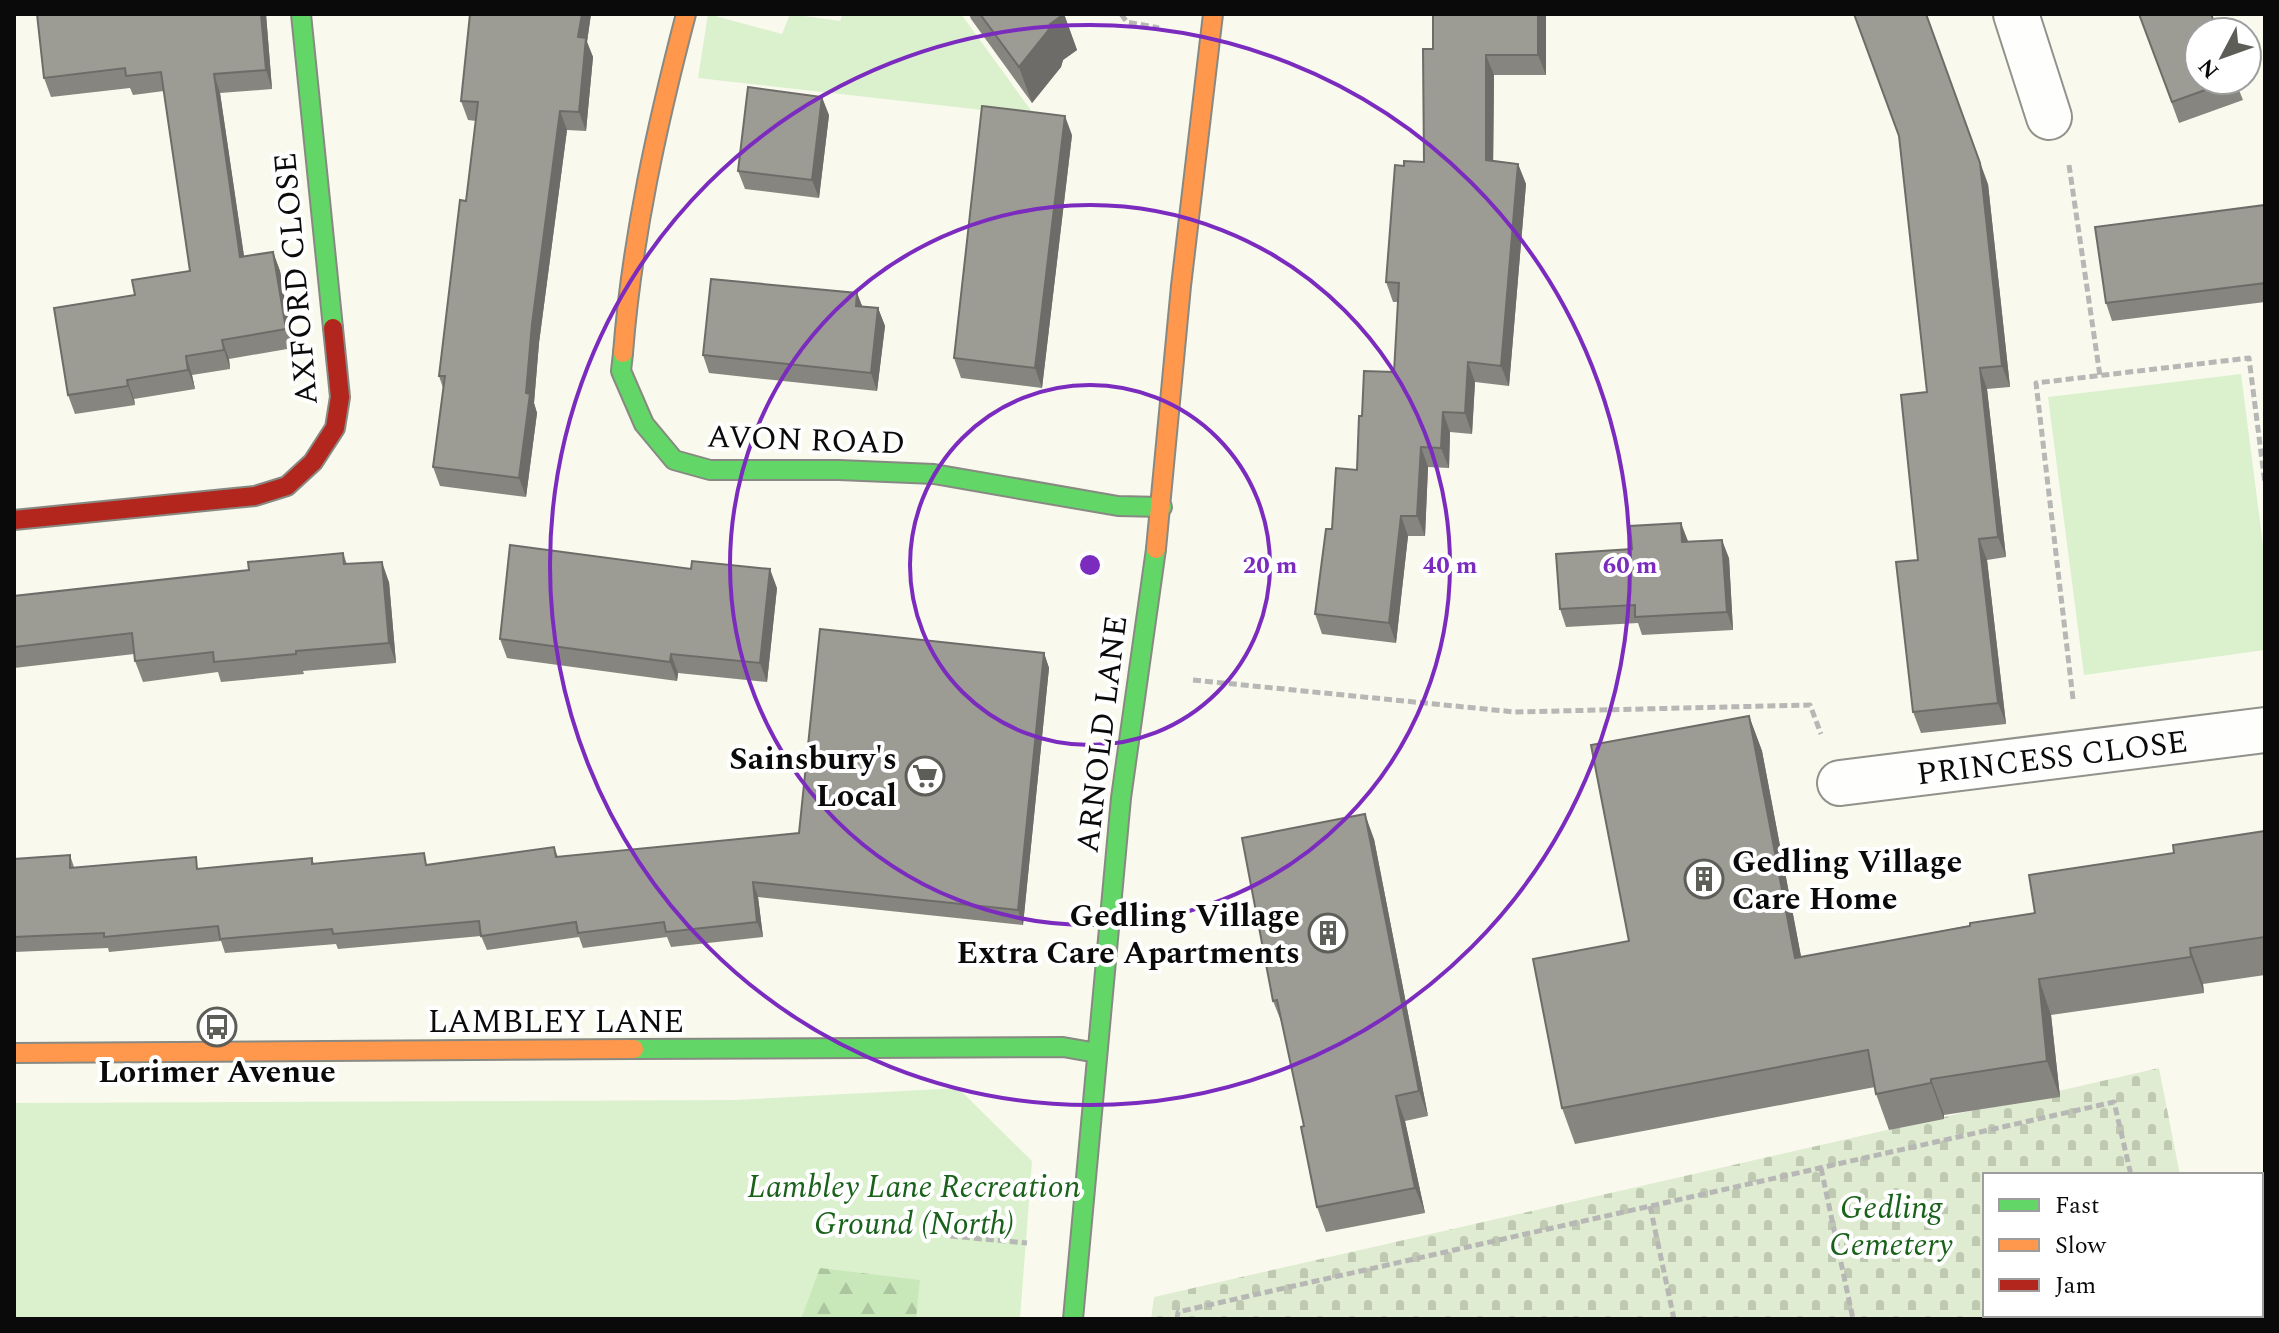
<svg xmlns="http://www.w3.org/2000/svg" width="2279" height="1333" font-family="Spectral,serif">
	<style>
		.green { fill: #dbf1cd }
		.forest { fill: url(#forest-firs) }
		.cemetery { fill: url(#cemetery-stones) }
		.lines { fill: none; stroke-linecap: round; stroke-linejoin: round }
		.street-casing { stroke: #92928c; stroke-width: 48 }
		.fast-casing { stroke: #888983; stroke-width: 22 }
		.slow-casing { stroke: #888983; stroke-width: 22 }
		.jam-casing { stroke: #888983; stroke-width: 22 }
		.path { stroke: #b7b7b5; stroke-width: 5; stroke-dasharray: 8 4; stroke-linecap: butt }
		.street { stroke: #fefefc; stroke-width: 44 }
		.fast { stroke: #63d668; stroke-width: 18 }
		.slow { stroke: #ff974d; stroke-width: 18 }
		.jam { stroke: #b3261e; stroke-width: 18 }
		.wall { fill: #86857f }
		.shaded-wall { fill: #6d6c68 }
		.building { fill: #9c9b94; stroke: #6d6c68; stroke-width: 2 }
		.ring { fill: none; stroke: #7b2cbf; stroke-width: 4 }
		.labels { text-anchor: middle; stroke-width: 8; stroke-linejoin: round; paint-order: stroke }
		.street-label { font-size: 32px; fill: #0a0a0a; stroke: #fff }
		.poi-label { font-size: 32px; font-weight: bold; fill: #0a0a0a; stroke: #fff; text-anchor: end }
		.park-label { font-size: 32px; font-style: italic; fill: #1a621b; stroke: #fff }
		.centre { fill: #7b2cbf; stroke: #fff; stroke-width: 4 }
		.ring-label { font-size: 24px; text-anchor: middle; font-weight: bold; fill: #7b2cbf; stroke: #fff; stroke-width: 8; stroke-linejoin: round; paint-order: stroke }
	</style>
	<defs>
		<pattern id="forest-firs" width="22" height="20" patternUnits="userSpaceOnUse" patternTransform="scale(2)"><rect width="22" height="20" fill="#c9e8ba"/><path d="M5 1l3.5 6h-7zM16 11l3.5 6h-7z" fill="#abc69f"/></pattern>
		<pattern id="cemetery-stones" width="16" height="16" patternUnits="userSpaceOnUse" patternTransform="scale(2)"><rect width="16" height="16" fill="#e0ecd1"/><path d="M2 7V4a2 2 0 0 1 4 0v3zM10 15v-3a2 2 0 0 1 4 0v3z" fill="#bfc9b2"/></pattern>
	</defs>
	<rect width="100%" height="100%" fill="#f9faed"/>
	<path class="green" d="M708,14L782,34L790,14L840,21L843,14H961L1035,116L698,78Z
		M2241,374L2265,560V650L2084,675L2048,397Z
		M958,1088L1032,1161L1020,1319H14V1103L736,1100Z"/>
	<path class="forest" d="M820,1268L920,1280L916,1319H801Z"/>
	<path class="cemetery" d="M2159,1068L2180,1175H1985V1315H2207L2208,1319H1151L1154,1297Z"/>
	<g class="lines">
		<g class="street-casing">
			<path id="street" d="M2016,14L2049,117
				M1840,783L2265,730"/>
		</g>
		<g class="fast-casing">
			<path id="fast" d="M301,14L333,328
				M623,353L621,371L644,424L674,460L710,470H839L934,474L1118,506L1162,507
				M634,1049L1063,1047L1097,1053
				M1073,1319L1121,798L1156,549"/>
		</g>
		<g class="slow-casing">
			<path id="slow" d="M623,353C632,238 657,125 686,14
				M1156,549L1181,286L1213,14
				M14,1053L634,1049"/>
		</g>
		<g class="jam-casing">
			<path id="jam" d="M14,520L255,496L287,486L313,462L335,428L340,397L333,328"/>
		</g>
		<path class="path" d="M1121,14L1127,22L1159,28
			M2069,165L2100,376
			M1193,680L1515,712L1810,705L1821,734
			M2073,699L2036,383L2249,358L2265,484
			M1821,1168L1853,1319
			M1650,1206L1674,1319
			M950,1236L1027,1243
			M2162,1315L2163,1319
			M1177,1319L1178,1312L2114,1102L2131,1175"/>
		<use href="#street" class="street"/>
		<use href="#fast" class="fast"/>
		<use href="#slow" class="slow"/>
		<use href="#jam" class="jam"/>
	</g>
	<path class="wall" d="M266,14L272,89L220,93L244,257L273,252L280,271L293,348L229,359L230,369L192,375L195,389L134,399L135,405L75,414L68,395L135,295L190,271L164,91L133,95L130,88L51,97L44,78Z
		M470,14H591L587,42L593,57L586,131L567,130L539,343L534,403L537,413L526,497L440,486L433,467L443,388L439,376L466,201L476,121L468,120L461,101Z
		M969,14H1064L1077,50L1063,60L1061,67L1032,103L971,19Z
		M1546,14V75H1494L1493,161L1518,164L1526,184L1509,386L1475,382L1472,434L1450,432L1449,468L1428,467L1425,536H1408L1396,643L1322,634L1315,614L1332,529L1357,470L1362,416L1394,372L1398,302H1393L1386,282L1404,166L1424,162L1433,49Z
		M2139,14L2199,80H2235L2243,100L2179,123Z
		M829,115L819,198L745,189L738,171Z
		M1072,135L1042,388L961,378L954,358Z
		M1988,184L2010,387L1987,389L2006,557L1987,560L2006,724L1921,733L1913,712L1918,560Z
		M2265,205V302L2112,321L2106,303Z
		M857,293L862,306L878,308L885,326L877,391L709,373L703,355Z
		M1688,542L1729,558L1733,630L1642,635L1638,623L1566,627L1560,609L1632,549Z
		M343,553L347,564L389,582L396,663L303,671L304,674L221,682L218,672L143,682L135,661L134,654L14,668V596L249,570Z
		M777,588L767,682L678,673L677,681L507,658L500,639Z
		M1044,653L1049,668L1023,925L758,897L763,937L671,947L667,937L583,948L579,937L487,950L481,936L338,949L336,944L225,953L221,941L109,952L108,948L14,952V859L70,855L74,867L201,869L312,858L314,864L429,865L554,847L558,857L799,833Z
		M1749,716L1762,751L1801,957L2035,913L2174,853L2265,831V975L2203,984L2204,993L2051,1015L2060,1097L1944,1115V1119L1889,1130L1876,1094L1875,1087L1575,1144L1562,1108L1629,941Z
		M1374,839L1428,1116L1405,1121L1425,1213L1326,1232L1317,1207L1304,1126L1283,1026L1273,1001Z"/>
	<path class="shaded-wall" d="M261,14H266L272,89L266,70Z
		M582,14H591L587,42L593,57L586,131L579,112L578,37Z
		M1064,14L1077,50L1063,60L1061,67L1032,103L1019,67L1050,24Z
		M1538,14H1546V75L1538,55Z
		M1926,14L1988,184L2010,387L2002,366Z
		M1486,55L1494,75L1493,180L1486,160Z
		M214,74L220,93L247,276L240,257Z
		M822,97L829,115L819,198L812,180Z
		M560,111L567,130L539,343L534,403L537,413L526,497L519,478L532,324Z
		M1065,116L1072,135L1042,388L1035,368Z
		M1518,164L1526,184L1509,386L1501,366Z
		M273,252L280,271L293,348L286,329Z
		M857,293L864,311L856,306Z
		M878,308L885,326L877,391L871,373Z
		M222,340L229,359L230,369L224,350Z
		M186,356L192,375L195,389L188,370Z
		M1468,362L1475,382L1472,434L1465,413Z
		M1980,368L1987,389L2006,557L1998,537Z
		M127,380L134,399L135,405L128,386Z
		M1443,412L1450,432L1449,468L1441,448Z
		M1421,447L1428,467L1425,536L1417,516Z
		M1401,516L1408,536L1396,643L1389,623Z
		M1681,523L1688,541V560L1682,542Z
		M1979,539L1987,560L2006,724L1998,703Z
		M1722,540L1729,558L1733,630L1727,612Z
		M382,562L389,582L396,663L389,643Z
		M770,569L777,588L767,682L760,663Z
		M1044,653L1049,668L1023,925L1018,910Z
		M671,654L678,673L677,681L670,662Z
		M1749,716L1762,751L1808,993L1795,958Z
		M1365,814L1374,839L1428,1116L1419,1091Z
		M753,882L758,897L763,937L757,922Z
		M2190,948L2203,984L2204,993L2191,957Z
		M2039,979L2051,1015L2060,1097L2047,1061Z
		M1931,1079L1944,1115V1119L1931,1083Z
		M1396,1096L1405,1121L1425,1213L1415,1188Z"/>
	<path class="building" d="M37,14H261L266,70L214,74L240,257L273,252L286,329L222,340L224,350L186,356L188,370L127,380L128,386L68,395L54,308L135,295L132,280L190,271L161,72L126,76L125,68L44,78Z
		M470,14H582L578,37L586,38L579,112L560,111L532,324L526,393L530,394L519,478L433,467L445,376H439L460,200L466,201L478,102L461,101Z
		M980,14H1064L1050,24L1048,31L1019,67Z
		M1433,14H1538V55H1486V160L1518,164L1501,366L1468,362L1465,413L1443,412L1441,448L1421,447L1417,516H1401L1389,623L1315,614L1326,529H1332L1336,468L1357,470L1359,416H1362L1364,371L1394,372L1399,283L1386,282L1395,165L1404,166V161L1424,162L1423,49H1433Z
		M1854,14H1926L1980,163L2002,366L1980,368L1998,537L1979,539L1998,703L1913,712L1896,562L1918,560L1901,395L1927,392L1899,136Z
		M2139,14H2211L2218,32H2199V80H2233L2172,102Z
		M748,87L822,97L812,180L738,171Z
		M982,106L1065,116L1035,368L954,358Z
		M2265,205V283L2106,303L2095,227Z
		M711,279L857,293L856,306L878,308L871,373L703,355Z
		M1681,523L1682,542L1722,540L1727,612L1635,617V605L1560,609L1556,554L1632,549L1630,526Z
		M510,545L691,569L692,561L770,569L760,663L671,654L670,662L500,639Z
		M343,553L344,564L382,562L389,643L296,651V654L214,662L213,652L135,661L132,633L14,647V596L249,570L248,562Z
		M820,629L1044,653L1018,910L753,882L757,922L666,932L664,922L578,933L576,922L481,936L479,921L333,934L332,929L220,939L218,926L104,937V933L14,937V859L70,855V868L196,857L197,869L312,858V864L424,853L426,865L554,847L556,857L799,833Z
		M1749,716L1795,958L1970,926V923L2035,913L2029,875L2174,853L2173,845L2265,831V937L2190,948L2191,957L2039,979L2047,1061L1931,1079V1083L1876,1094L1868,1050L1562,1108L1533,959L1629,941L1591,745Z
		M1365,814L1419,1091L1396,1096L1415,1188L1317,1207L1301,1127L1304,1126L1277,1000L1273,1001L1242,838Z
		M2265,1307V1319H2249L2254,1315H2261V1310Z"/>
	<g class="ring">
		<circle cx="1090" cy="565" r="180"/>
		<circle cx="1090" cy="565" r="360"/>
		<circle cx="1090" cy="565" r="540"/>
	</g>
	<defs>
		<g id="supermarket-ring" transform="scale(2)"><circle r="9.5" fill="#fff" stroke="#5e5e59" stroke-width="1.5"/><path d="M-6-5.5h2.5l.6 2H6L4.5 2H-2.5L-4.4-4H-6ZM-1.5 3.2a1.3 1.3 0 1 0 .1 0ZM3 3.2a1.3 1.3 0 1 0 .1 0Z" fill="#5e5e59"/></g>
		<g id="building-ring" transform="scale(2)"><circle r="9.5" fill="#fff" stroke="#5e5e59" stroke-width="1.5"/><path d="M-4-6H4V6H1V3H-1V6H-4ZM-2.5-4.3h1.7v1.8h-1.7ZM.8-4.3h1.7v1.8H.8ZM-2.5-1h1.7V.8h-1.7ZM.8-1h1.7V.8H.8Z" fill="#5e5e59"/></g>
		<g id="bus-ring" transform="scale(2)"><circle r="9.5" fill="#fff" stroke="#5e5e59" stroke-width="1.5"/><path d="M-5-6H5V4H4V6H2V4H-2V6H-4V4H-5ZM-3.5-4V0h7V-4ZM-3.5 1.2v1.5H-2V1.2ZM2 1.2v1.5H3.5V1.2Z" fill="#5e5e59"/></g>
	</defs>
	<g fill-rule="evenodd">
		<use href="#supermarket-ring" x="925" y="776"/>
		<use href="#building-ring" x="1704" y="879"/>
		<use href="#building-ring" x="1328" y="933"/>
		<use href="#bus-ring" x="217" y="1027"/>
	</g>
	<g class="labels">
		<g class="street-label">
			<text transform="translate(295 279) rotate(-95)" y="11">AXFORD CLOSE</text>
			<text transform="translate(806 439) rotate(2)" y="11">AVON ROAD</text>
			<text transform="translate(1101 734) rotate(-83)" y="11">ARNOLD LANE</text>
			<text transform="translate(2052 757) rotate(-7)" y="11">PRINCESS CLOSE</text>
			<text x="556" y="1032">LAMBLEY LANE</text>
		</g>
		<g class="poi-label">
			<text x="897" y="769">Sainsbury's<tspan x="897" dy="37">Local</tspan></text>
			<text x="1732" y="872" text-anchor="start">Gedling Village<tspan x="1732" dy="37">Care Home</tspan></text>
			<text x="1300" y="926">Gedling Village<tspan x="1300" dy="37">Extra Care Apartments</tspan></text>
			<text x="217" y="1082" text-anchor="middle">Lorimer Avenue</text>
		</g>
		<g class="park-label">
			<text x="914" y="1197">Lambley Lane Recreation<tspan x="914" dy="37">Ground (North)</tspan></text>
			<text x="1891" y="1218">Gedling<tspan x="1891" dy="37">Cemetery</tspan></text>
		</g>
	</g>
	<circle cx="1090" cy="565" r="12" class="centre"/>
	<g class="ring-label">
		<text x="1270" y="573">20 m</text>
		<text x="1450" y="573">40 m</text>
		<text x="1630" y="573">60 m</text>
	</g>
	<rect width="2279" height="1333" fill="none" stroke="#0a0a0a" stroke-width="32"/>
	<rect x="1983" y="1173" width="280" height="144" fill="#ffffff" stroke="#9d9d9d" stroke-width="2"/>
	<rect x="1999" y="1199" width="40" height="12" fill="#63d668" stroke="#9d9d9d" stroke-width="2"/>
	<text x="2055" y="1213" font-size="24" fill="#0a0a0a">Fast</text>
	<rect x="1999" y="1239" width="40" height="12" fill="#ff974d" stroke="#9d9d9d" stroke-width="2"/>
	<text x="2055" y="1253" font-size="24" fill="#0a0a0a">Slow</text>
	<rect x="1999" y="1279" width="40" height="12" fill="#b3261e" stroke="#9d9d9d" stroke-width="2"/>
	<text x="2055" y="1293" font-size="24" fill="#0a0a0a">Jam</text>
	<g transform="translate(2223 56) rotate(229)"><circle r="38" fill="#ffffff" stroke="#9d9d9d" stroke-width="2"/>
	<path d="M0-6L14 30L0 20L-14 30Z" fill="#5e5e59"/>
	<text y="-12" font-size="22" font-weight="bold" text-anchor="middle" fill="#0a0a0a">N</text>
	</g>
</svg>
